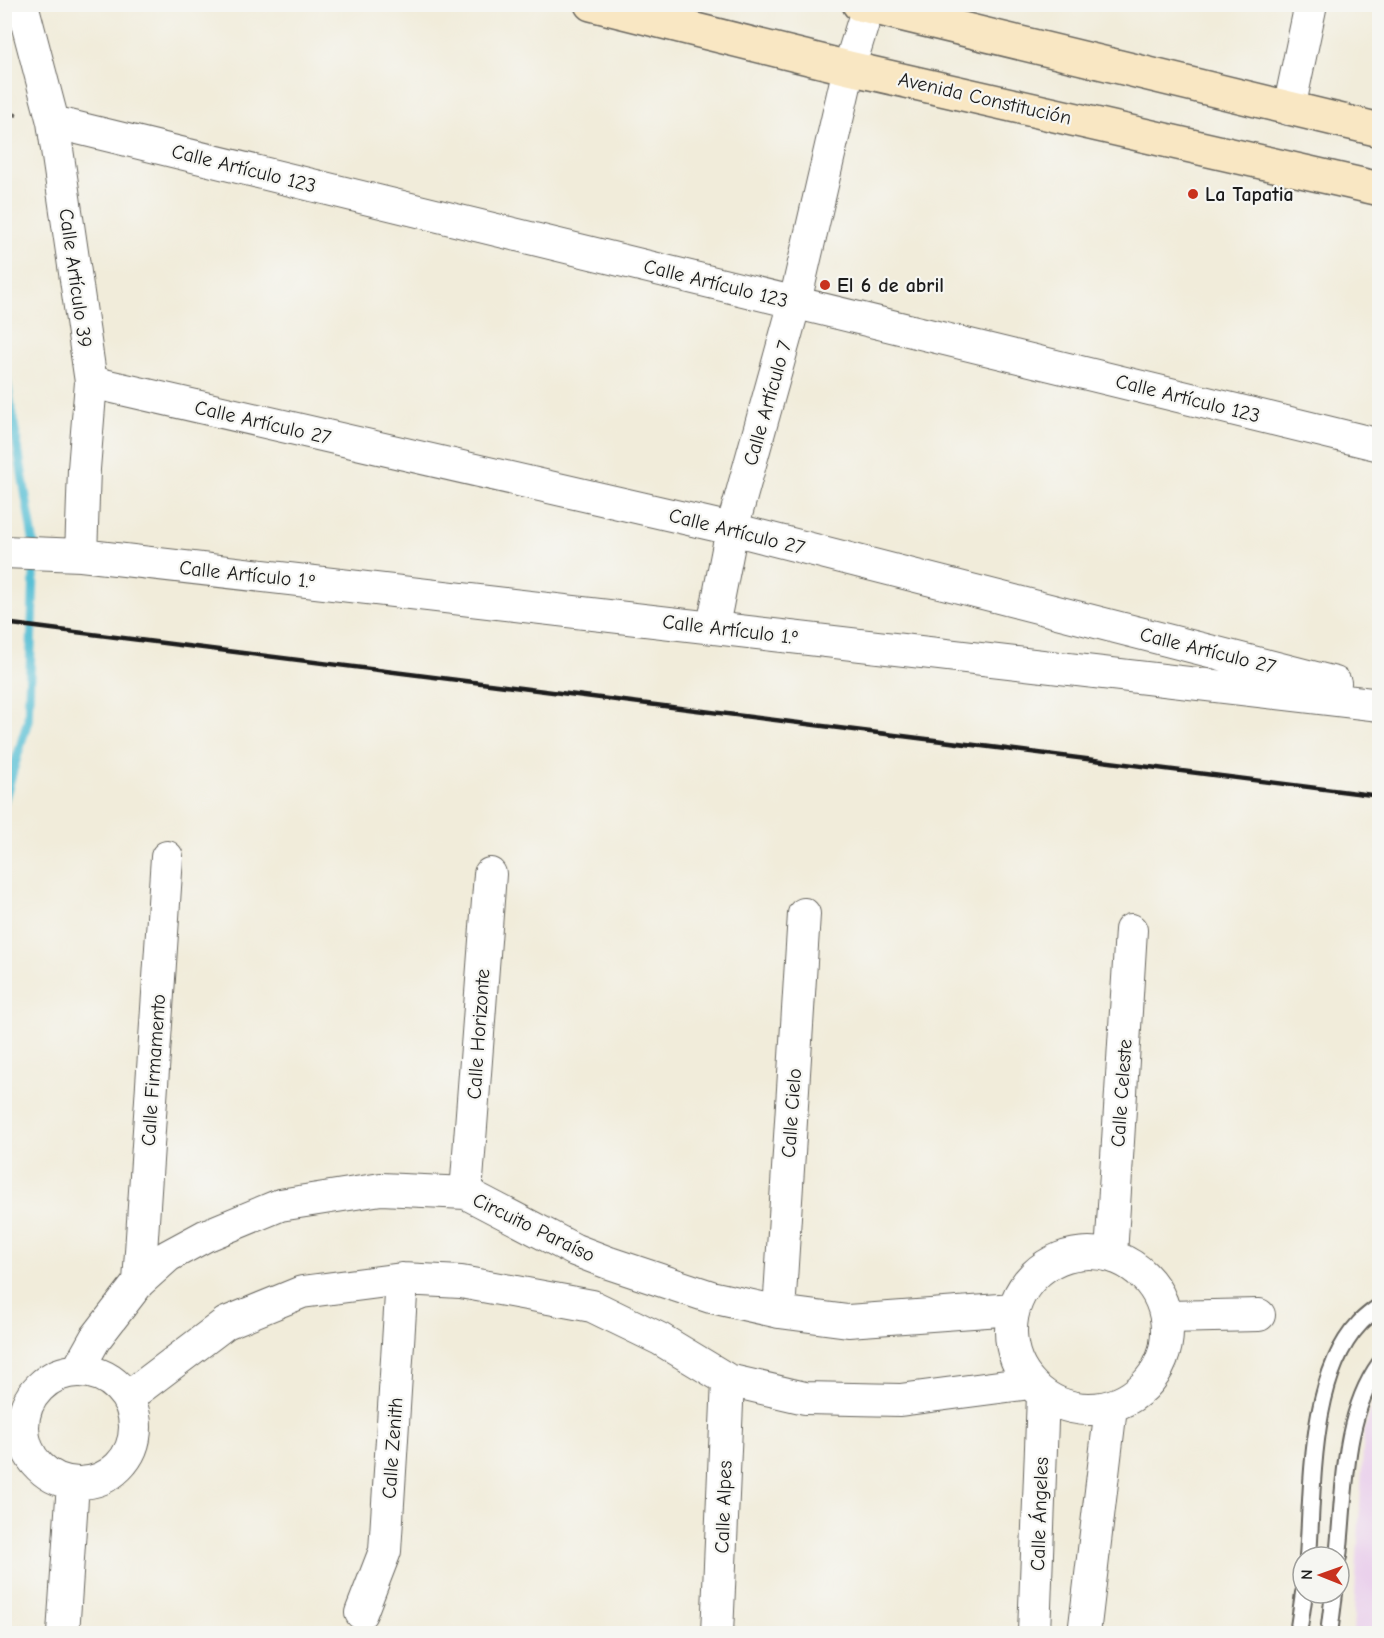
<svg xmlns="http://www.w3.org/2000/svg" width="1384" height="1638" font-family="'Comic Neue',sans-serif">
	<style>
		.built { fill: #ead1ec }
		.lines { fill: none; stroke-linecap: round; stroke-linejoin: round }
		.stream { stroke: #58c0d5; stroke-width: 9 }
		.service-casing { stroke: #67655e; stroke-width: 20 }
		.minor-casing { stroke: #67655e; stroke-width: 34 }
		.secondary-casing { stroke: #67655e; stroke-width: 36 }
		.path { stroke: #67655e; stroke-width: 4; stroke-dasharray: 4.5 4.5; stroke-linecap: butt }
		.service { stroke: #fff; stroke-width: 16 }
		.minor { stroke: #fff; stroke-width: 32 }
		.secondary { stroke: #f9e7c3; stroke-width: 33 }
		.rail { stroke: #1c1c1c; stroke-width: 4.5 }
		.poi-dot { fill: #c8321e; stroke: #f6f6f2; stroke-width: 2 }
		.labels { text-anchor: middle; stroke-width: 4.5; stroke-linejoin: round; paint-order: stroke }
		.street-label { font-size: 20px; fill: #1c1c1c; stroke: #f6f6f2 }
		.poi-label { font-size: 20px; font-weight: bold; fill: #1c1c1c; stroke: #f6f6f2; text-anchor: start }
	</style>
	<rect width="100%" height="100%" fill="#f6f6f2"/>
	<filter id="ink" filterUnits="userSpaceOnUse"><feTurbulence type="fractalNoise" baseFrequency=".0167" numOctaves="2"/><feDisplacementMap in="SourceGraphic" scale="12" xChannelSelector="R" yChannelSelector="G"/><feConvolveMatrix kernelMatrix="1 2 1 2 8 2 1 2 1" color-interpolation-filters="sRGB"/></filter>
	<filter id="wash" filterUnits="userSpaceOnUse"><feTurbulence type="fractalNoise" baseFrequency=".008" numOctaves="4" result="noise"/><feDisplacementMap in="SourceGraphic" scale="24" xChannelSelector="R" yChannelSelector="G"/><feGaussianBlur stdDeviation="1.35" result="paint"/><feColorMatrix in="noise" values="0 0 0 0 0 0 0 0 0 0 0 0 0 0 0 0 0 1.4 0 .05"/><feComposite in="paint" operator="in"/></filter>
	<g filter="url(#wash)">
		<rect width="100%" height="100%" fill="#f1ecda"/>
		<path class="built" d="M1379,1392V1633H1353L1364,1432L1373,1403Z"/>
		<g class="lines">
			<path class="stream" d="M4,365L35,551L28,720L4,801"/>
		</g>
	</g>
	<g filter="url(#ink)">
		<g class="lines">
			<g class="service-casing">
				<path id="service" d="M1308,1557C1313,1489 1309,1377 1359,1324C1365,1317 1373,1312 1380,1306
					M1338,1557C1345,1494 1342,1417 1380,1364
					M1298,1634L1304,1593
					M1329,1634L1334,1593"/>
			</g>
			<g class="minor-casing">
				<path id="minor" d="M22,4L53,122L91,382L84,469L81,555
					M1289,109L1311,4
					M53,122L1380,445
					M91,382L732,529L1335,683
					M4,552L81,555L1380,705
					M713,626L732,529L795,302L849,68L868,7
					M466,1193L490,874
					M1011 1331a78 78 0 1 1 156 0a78 78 0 1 1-156 0Z
					M1111,1255L1131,930
					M139,1282L167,857
					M779,1312L804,914
					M1167,1317L1259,1315
					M77,1371L95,1339L139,1282L168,1256L205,1236L280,1205L381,1189L466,1193L575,1250L609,1263L711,1297L779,1312L848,1321L1014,1309
					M23 1427a56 56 0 1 1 112 0a56 56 0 1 1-112 0Z
					M127,1398L226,1323L302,1292L402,1279L461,1282L592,1306L660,1339L728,1380L805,1398L900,1400L1030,1383
					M361,1613L385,1551L402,1279
					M1034,1633L1043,1395
					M63,1634L73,1483
					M717,1634L728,1380
					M1084,1634L1111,1407"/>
			</g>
			<g class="secondary-casing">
				<path id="secondary" d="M591,4L849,68L1380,189
					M859,4L1380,130"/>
			</g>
			<path class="path" d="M4,112L21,116"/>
			<use href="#service" class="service"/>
			<use href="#minor" class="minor"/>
			<use href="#secondary" class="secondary"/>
			<path class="rail" d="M4,623L1380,796"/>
		</g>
	</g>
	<g class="poi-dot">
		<circle cx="1193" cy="194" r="6"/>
		<circle cx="825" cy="285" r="6"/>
	</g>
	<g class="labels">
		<g class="street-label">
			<text transform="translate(985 98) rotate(13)" y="7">Avenida Constitución</text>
			<text transform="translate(244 168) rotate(14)" y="7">Calle Artículo 123</text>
			<text transform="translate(76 278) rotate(82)" y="7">Calle Artículo 39</text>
			<text transform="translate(716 283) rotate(14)" y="7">Calle Artículo 123</text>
			<text transform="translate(1188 398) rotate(14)" y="7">Calle Artículo 123</text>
			<text transform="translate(767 403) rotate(-74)" y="7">Calle Artículo 7</text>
			<text transform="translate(263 422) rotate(13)" y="7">Calle Artículo 27</text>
			<text transform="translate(737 531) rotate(14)" y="7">Calle Artículo 27</text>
			<text transform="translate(247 574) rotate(6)" y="7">Calle Artículo 1.º</text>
			<text transform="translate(730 629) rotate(7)" y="7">Calle Artículo 1.º</text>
			<text transform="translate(1208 650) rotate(14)" y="7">Calle Artículo 27</text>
			<text transform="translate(478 1034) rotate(-86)" y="7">Calle Horizonte</text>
			<text transform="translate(153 1070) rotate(-86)" y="7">Calle Firmamento</text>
			<text transform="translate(1121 1093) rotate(-86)" y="7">Calle Celeste</text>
			<text transform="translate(791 1113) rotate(-86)" y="7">Calle Cielo</text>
			<text transform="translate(534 1227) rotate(26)" y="7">Circuito Paraíso</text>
			<text transform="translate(392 1448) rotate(-86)" y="7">Calle Zenith</text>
			<text transform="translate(723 1507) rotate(-88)" y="7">Calle Alpes</text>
			<text transform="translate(1039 1514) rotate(-88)" y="7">Calle Ángeles</text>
		</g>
		<g class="poi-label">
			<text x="1205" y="201">La Tapatia</text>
			<text x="837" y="292">El 6 de abril</text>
		</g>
	</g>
	<rect width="1384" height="1638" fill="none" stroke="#f6f6f2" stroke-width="24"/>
	<g transform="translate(1321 1575) rotate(271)"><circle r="28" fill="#f6f6f2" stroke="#9f9f9c" stroke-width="1.5"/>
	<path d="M0-4.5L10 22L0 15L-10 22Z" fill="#c8321e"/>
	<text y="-9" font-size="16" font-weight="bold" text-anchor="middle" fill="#1c1c1c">N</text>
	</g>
</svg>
